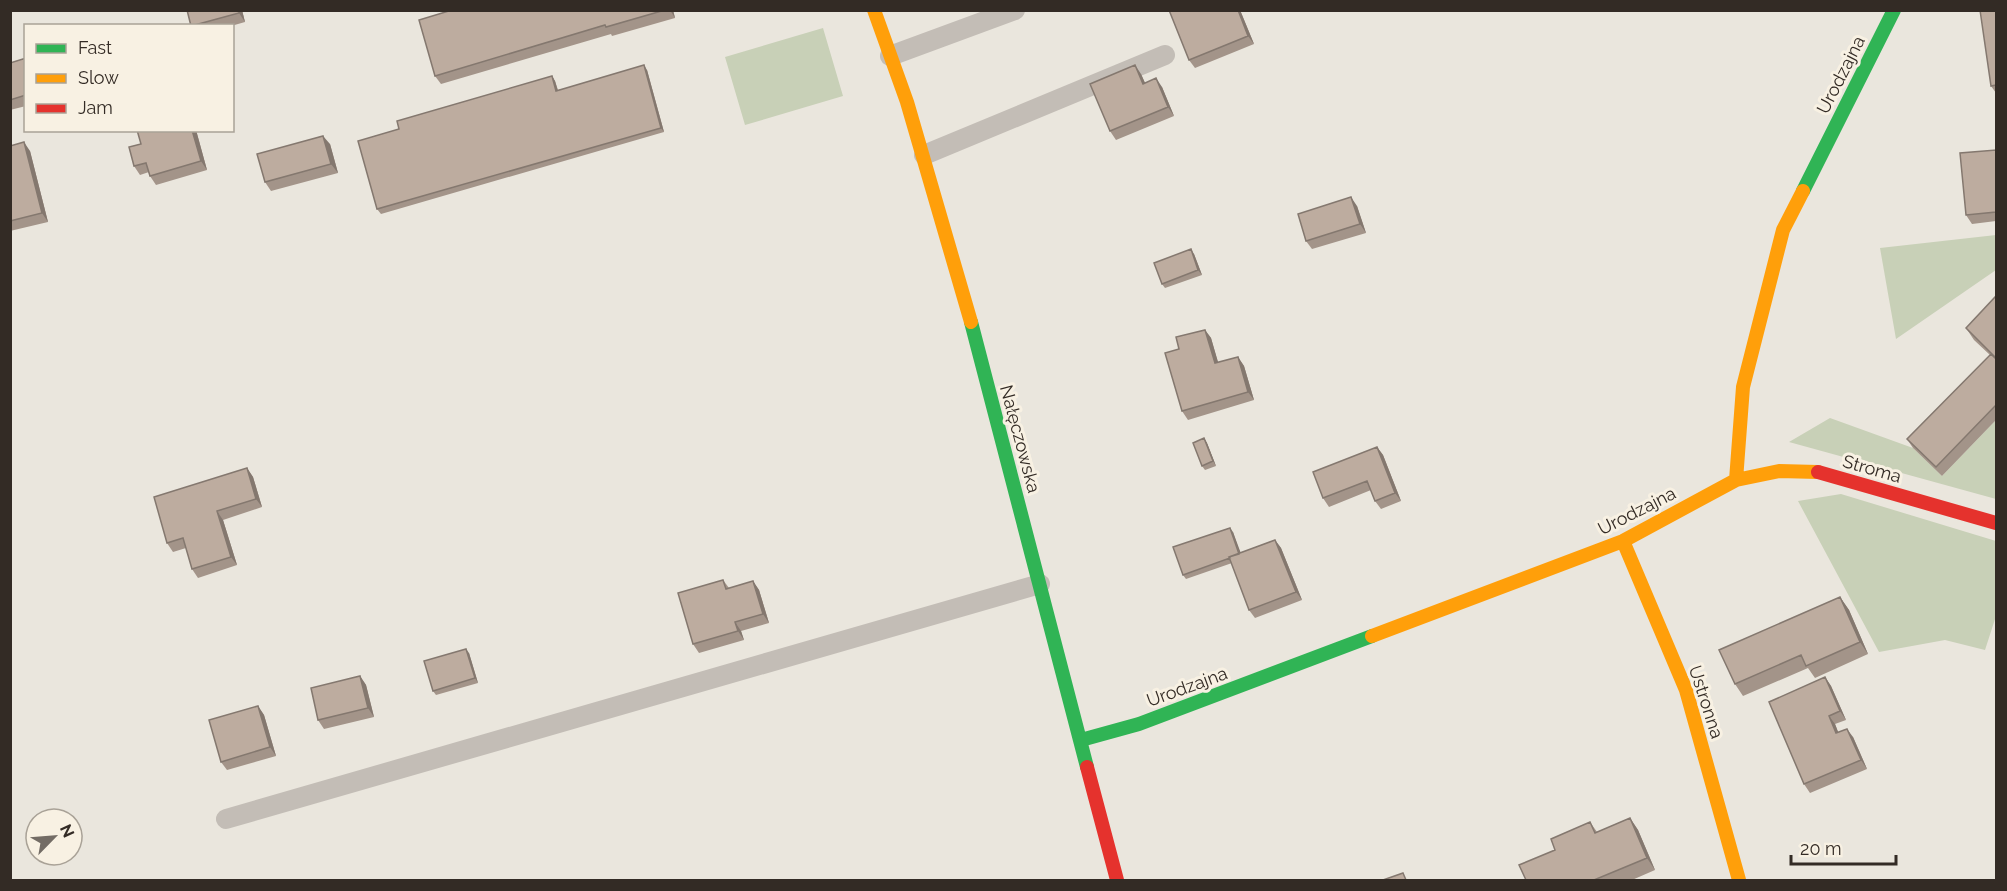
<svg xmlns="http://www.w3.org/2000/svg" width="2007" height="891" font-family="Raleway,sans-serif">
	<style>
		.green { fill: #c8d0b7 }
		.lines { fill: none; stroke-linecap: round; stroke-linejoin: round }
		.lane { stroke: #c3bdb6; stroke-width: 20 }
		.fast { stroke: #30b455; stroke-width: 14 }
		.slow { stroke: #ff9f0a; stroke-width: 14 }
		.jam { stroke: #e5322d; stroke-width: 14 }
		.wall { fill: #a39489 }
		.shaded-wall { fill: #84786f }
		.building { fill: #bdac9f; stroke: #84786f; stroke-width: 1.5 }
		.labels { text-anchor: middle; stroke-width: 6; stroke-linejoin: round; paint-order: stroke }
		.street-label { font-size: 18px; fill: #332b25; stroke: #f8f1e3 }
	</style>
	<rect width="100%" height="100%" fill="#eae6dd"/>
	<path class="green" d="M823,28L843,96L745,125L725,57Z
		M1996,235V270L1896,339L1880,248Z
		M1830,418L1913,448L1942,476L1996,420V499L1789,442Z
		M1841,494L1996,541V616L1985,650L1945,640L1879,652L1798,501Z"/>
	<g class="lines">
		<path class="lane" d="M890,56L1015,10
			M924,155L1165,55
			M226,819L1040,584"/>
		<path class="fast" d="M1803,191L1894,10
			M971,322L1087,767
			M1081,740L1139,724L1372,636"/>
		<path class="slow" d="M874,10L907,102L971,322
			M1736,480L1743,387L1783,230L1803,191
			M1623,541L1686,690L1739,880
			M1372,636L1623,541L1736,480L1779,471L1818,472"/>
		<path class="jam" d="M1818,472L1996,523
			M1087,767L1117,880"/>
	</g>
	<path class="wall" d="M187,10H242L245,22L231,26H191Z
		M452,10H673L675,18L612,36L611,34L441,84L435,76Z
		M1240,10L1254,44L1195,68L1189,60Z
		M1996,10V93L1991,86Z
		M26,58V106L10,110V63Z
		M647,70L664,132L381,214L377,209L399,129L552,76L555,81L558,90Z
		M1141,74L1145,83L1162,87L1174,116L1116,140L1110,131Z
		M196,130L207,170L156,185L150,176L149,172L140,175L134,166Z
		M330,144L338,173L271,191L265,182Z
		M10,146L30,151L48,222L10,231Z
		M1996,150V221L1972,224L1966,215Z
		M1357,206L1366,233L1312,249L1306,241Z
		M1194,254L1202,275L1165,288L1162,284Z
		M1996,296V420L1942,476L1913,448L1907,439L1990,355L1974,340L1966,328Z
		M1205,330L1211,338L1218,363L1238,357L1244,366L1254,400L1188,420L1182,411L1179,349Z
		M1204,438L1207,443L1216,466L1205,470L1202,466Z
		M1377,447L1383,455L1401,501L1381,509L1375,501L1371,490L1329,507L1323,498Z
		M247,468L253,477L262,507L223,520L237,565L198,578L192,569L186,548L173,552L167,543Z
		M1233,532L1240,553L1275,540L1281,548L1302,600L1255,618L1249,610L1232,563L1186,579L1183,575Z
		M723,580L729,588L753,581L759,590L769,623L741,631L744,640L699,653L693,644Z
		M1840,597L1849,610L1868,654L1815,678L1808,668L1743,696L1735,684Z
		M469,653L478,683L436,695L433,691Z
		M360,676L366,685L374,717L324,729L318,720Z
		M1825,677L1831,686L1846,720L1835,724L1838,732L1853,737L1867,769L1810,793L1804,784Z
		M258,706L264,715L276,756L227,770L221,762Z
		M1630,818L1638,830L1655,870L1632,880H1526L1555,850L1590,822L1597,832Z"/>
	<path class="shaded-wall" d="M239,10H242L245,22L239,13Z
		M670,10H673L675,18Z
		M1238,10H1240L1254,44L1248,36Z
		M644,65L647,70L664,132L661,128Z
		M1135,65L1141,74L1149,92L1143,84Z
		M552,76L555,81L559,95L556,91Z
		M1156,78L1162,87L1174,116L1168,107Z
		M192,130H196L207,170L201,161Z
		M323,136L330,144L338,173L331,164Z
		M24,142L30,151L48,222L42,213Z
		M1351,197L1357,206L1366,233L1360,224Z
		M1191,249L1194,254L1202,275L1198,270Z
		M1205,330L1211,338L1221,372L1215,363Z
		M1238,357L1244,366L1254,400L1248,392Z
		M1204,438L1207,443L1216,466L1213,461Z
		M1377,447L1383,455L1401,501L1395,493Z
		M247,468L253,477L262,507L256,499Z
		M217,511L223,520L237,565L231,557Z
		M1230,528L1233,532L1243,559L1240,555Z
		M1275,540L1281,548L1302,600L1296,592Z
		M753,581L759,590L769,623L763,614Z
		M1840,597L1849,610L1868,654L1860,642Z
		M735,622L741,631L744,640L738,631Z
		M466,649L469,653L478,683L475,678Z
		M360,676L366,685L374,717L368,708Z
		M1825,677L1831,686L1846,720L1840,711Z
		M258,706L264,715L276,756L270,747Z
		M1829,716L1835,724L1842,742L1836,733Z
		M1847,729L1853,737L1867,769L1861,760Z
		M1630,818L1638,830L1655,870L1647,858Z"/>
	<path class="building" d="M187,10H239V13L191,26Z
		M452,10H665L606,27L605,25L435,76L419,20Z
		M1169,10H1238L1248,36L1189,60Z
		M1980,10H1996V85L1991,86Z
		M26,58V95L10,100V63Z
		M644,65L661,128L377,209L358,141L399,129L397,121L552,76L556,91Z
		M1135,65L1143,84L1156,78L1168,107L1110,131L1090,84Z
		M137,130H192L201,161L150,176L146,163L134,166L129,147L141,144Z
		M323,136L331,164L265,182L257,154Z
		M24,142L42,213L10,221V146Z
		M1996,150V212L1966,215L1960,153Z
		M1351,197L1360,224L1306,241L1298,214Z
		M1191,249L1198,270L1162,284L1154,263Z
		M1996,296V358L1966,328Z
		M1205,330L1215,363L1238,357L1248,392L1182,411L1165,353L1179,349L1176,337Z
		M1991,354L1996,359V405L1936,467L1907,439Z
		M1204,438L1213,461L1202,466L1193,443Z
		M1377,447L1395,493L1375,501L1367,481L1323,498L1313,472Z
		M247,468L256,499L217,511L231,557L192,569L183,538L167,543L154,497Z
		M1230,528L1239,554L1229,557L1230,558L1183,575L1173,547Z
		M1275,540L1296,592L1249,610L1229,557Z
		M723,580L726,589L753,581L763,614L735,622L738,631L693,644L678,593Z
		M1840,597L1860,642L1806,666L1801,655L1735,684L1719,650Z
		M466,649L475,678L433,691L424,661Z
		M360,676L368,708L318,720L311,688Z
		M1825,677L1840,711L1829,716L1836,733L1847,729L1861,760L1804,784L1769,702Z
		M258,706L270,747L221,762L209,720Z
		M1630,818L1647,858L1594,880H1526L1519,865L1555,850L1551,839L1590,822L1595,833Z
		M1403,873L1406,880H1383Z"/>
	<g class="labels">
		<g class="street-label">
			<text transform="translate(1841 75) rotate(-63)" y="6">Urodzajna</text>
			<text transform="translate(1020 439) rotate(75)" y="6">Nałęczowska</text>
			<text transform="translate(1872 469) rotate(16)" y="6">Stroma</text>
			<text transform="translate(1637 511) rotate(-27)" y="6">Urodzajna</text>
			<text transform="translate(1187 687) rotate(-20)" y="6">Urodzajna</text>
			<text transform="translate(1706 702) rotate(72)" y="6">Ustronna</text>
		</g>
	</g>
	<rect width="2007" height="891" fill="none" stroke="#332b25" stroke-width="24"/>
	<rect x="24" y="24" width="210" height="108" fill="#f8f1e3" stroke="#a9a297" stroke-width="1.5"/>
	<rect x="36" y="44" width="30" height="9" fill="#30b455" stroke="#a9a297" stroke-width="1.5"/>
	<text x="78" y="54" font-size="18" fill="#332b25">Fast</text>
	<rect x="36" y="74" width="30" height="9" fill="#ff9f0a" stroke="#a9a297" stroke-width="1.5"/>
	<text x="78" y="84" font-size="18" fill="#332b25">Slow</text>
	<rect x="36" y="104" width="30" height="9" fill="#e5322d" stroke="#a9a297" stroke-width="1.5"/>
	<text x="78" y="114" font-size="18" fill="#332b25">Jam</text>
	<g transform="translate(54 837) rotate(65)"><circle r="28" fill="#f8f1e3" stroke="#a9a297" stroke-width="1.5"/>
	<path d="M0-4.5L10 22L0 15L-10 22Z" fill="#736c65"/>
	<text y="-9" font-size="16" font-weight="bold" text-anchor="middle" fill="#332b25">N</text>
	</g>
	<path d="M1791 855v9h105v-9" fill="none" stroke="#332b25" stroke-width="3"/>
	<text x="1800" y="855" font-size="18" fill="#332b25" stroke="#f8f1e3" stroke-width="4.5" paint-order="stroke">20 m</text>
</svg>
